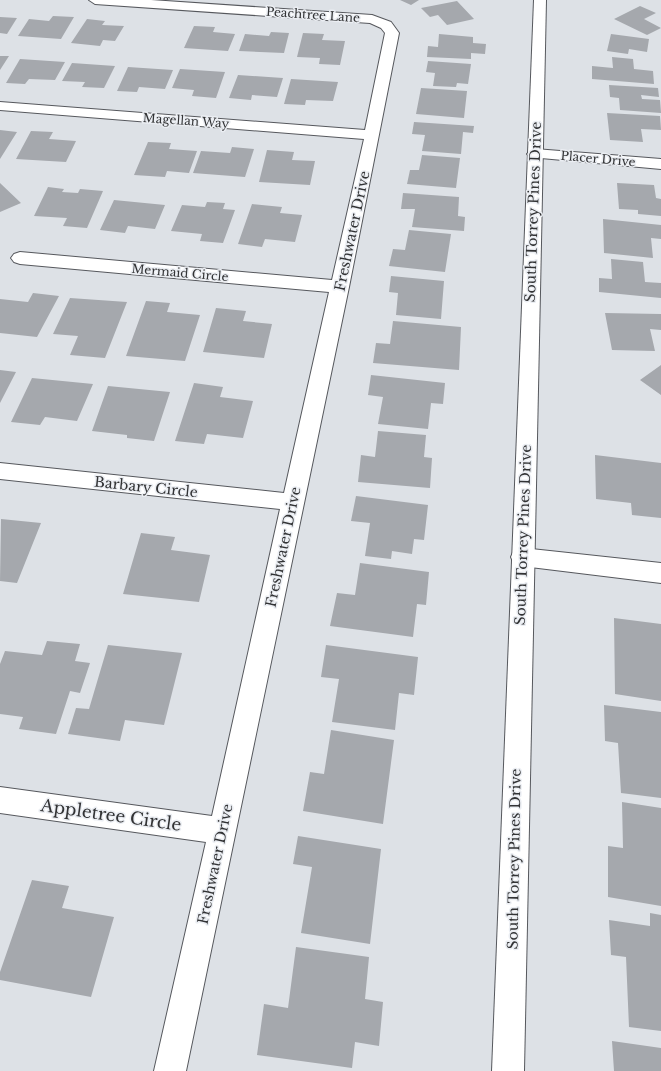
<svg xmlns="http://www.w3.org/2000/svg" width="661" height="1071" font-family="'Libre Baskerville',serif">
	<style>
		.building { fill: #a5a8ad }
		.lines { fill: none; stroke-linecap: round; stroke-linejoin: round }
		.minor-casing { stroke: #56585d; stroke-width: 2 }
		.secondary-casing { stroke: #56585d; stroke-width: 2 }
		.minor { fill: #fff; fill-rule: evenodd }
		.secondary { fill: #fff; fill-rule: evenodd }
		.labels { text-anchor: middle; stroke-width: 3; stroke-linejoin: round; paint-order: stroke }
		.far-street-label { font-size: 12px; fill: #323335; stroke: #ebeef3 }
		.street-label { font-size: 14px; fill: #323335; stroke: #ebeef3 }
		.near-street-label { font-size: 17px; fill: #323335; stroke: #ebeef3 }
	</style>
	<rect width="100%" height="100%" fill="#dde1e6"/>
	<path class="building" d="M400,0H419L411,5Z
		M457,1L474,19L447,25L438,15L430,17L421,8Z
		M640,6L656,13L644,19L661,28L647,35L614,19Z
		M53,16L74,17L61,39L18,36L29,19L49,21Z
		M0,17L17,18L7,34L0,33Z
		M87,19L105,21L102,25L124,26L115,41L103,40L100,46L71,43Z
		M194,26L215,27L213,32L235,34L228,51L184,48Z
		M271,32L289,33L284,53L239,51L245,34L269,36Z
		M303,33L324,34L322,40L345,41L340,65L319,64L320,58L297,57Z
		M439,34L473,37V43L486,44L485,54L471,53V59L427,57L428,46L438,47Z
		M611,34L649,39L647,52L629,49L628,54L607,51Z
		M0,56H9L0,70Z
		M612,57L633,59L634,69L653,71L654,84L592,79V66L613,68Z
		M20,59L65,62L55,80L29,79L25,84L6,83Z
		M428,61L471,64L468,84L457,83L456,87L433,86L435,73L426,72Z
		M72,63L115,66L104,88L82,87L85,82L62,81Z
		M128,67L173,70L165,89L139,87L137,92L117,91Z
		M180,69L225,72L216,98L192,96L194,90L172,88Z
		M238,75L283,78L277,97L252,95L251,100L229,98Z
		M291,79L338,82L333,101L306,100L305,105L284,104Z
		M609,85L658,88L659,97L641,95L642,99L660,100L661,113L620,110L619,98L610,97Z
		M421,88L467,91L464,118L416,114Z
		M607,113L660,116L661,130L641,129L643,142L610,140Z
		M414,122L474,126L473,133L463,132L461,154L422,151L425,135L412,134Z
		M0,130L17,132L0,159Z
		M31,131L53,132L49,139L76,141L66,162L16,159Z
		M148,142L171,143L169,149L197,151L189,173L167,171L165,177L134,175Z
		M232,147L254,149L245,177L193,173L201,151L230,153Z
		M267,150L294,152L292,160L315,161L310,185L259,182Z
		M422,155L460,158L456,188L407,184L410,170H419Z
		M0,183L21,203L0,212Z
		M617,183L654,185L656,198L661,199V216L638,214V210L619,209Z
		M48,187L64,189L62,192L78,193L80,189L103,191L87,228L63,226L67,218L34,216Z
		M403,193L459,197L458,216L465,217L464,231L412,227L415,209H401Z
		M114,200L165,205L155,229L128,226L125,233L100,230Z
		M207,202L225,203L223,209L235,210L223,243L200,241L202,234L171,231L182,205L205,207Z
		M252,204L282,207L280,213L302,215L295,242L265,239L262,247L238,244Z
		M603,219L661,225V239L651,238L653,258L604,253Z
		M409,230L451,234L445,272L389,266L393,249L405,250Z
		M611,259L643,262L645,282L661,283V298L599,292V278L612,279Z
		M391,276L444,281L441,319L396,315L398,293L389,292Z
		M33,293L59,296L37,337L0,333V299L28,302Z
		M70,298L127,302L105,358L70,355L78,336L53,334Z
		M146,301L170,303L167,312L200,315L185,361L126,356Z
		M216,308L246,311L243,321L272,324L264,358L203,352Z
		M605,313L661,314V330L650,329L655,351L612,350Z
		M393,321L461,327L459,370L373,363L376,343L390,344Z
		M661,365V395L640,380Z
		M0,370L16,372L0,403Z
		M371,375L445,383L443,404L431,403L428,429L378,424L383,397L368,395Z
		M32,378L93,384L77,421L45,417L40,425L11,422Z
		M194,383L223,387L220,397L253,401L243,438L207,434L204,444L175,441Z
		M108,386L170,392L154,441L127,438V435L92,431Z
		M378,431L426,435L424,457L432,458L430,488L358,482L361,455L375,457Z
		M595,455L661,463V518L632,515L631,503L596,499Z
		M356,496L428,505L424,540L414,539L412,554L392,551L391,559L365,556L370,523L351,521Z
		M1,519L41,523L17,583L0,581Z
		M141,533L175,537L171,550L210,555L199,602L123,594Z
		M360,563L429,572L426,605L417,604L413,637L330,626L337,593L355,595Z
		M614,618L661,624V701L615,694Z
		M47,641L80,644L75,661L90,663L80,693L70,691L56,734L19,729L23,717L0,714V664L5,651L42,655Z
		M108,645L182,653L164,725L125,720L120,741L68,734L76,708L89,709Z
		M326,645L418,657L414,695L399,693L395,730L332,722L339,679L321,677Z
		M604,705L661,712V798L621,793L618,743L605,741Z
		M331,730L394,740L383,824L303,811L310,772L324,774Z
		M622,802L661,808V906L608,897V846L623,848Z
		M298,836L381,849L370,944L301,933L312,867L293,864Z
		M32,880L69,886L62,908L114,917L91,997L0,980V972Z
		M650,913L661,915V1031L629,1027L626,957L611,955L609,920L650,926Z
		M296,947L369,957L365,999L383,1002L379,1046L355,1042L352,1068L257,1055L264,1004L288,1008Z
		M612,1041L661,1048V1071H614Z"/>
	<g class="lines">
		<g class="minor-casing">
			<path id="minor" d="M89,0H151L372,15L391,22L399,33L349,287L186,1071H154L206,842L0,813V787L212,816L280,509L0,479V463L284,493L329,292L20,264L14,262L11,258L14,254L20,252L332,280L364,139L0,110V102L365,130L385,33L381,28L370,23L95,4Z
				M535,149L661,159V169L530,157L527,154L530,151Z
				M522,548L661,563V583L522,566L514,564L511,557L514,550Z"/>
		</g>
		<g class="secondary-casing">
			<path id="secondary" d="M534,0H546L524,1071H492Z"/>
		</g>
		<use href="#minor" class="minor"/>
		<use href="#secondary" class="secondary"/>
	</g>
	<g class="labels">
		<g class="far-street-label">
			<text transform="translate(313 15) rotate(4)" y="4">Peachtree Lane</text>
			<text transform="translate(186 121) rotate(4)" y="4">Magellan Way</text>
			<text transform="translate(598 159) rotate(5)" y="4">Placer Drive</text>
			<text transform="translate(180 273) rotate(5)" y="4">Mermaid Circle</text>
		</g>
		<g class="street-label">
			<text transform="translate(533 212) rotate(-88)" y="5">South Torrey Pines Drive</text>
			<text transform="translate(352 231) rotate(-78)" y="5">Freshwater Drive</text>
			<text transform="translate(146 487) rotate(6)" y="5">Barbary Circle</text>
			<text transform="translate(523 535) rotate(-88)" y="5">South Torrey Pines Drive</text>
			<text transform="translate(283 547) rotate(-78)" y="5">Freshwater Drive</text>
			<text transform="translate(514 859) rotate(-89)" y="5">South Torrey Pines Drive</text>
			<text transform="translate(215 864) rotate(-78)" y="5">Freshwater Drive</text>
		</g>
		<g class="near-street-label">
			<text transform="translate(111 815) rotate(8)" y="6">Appletree Circle</text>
		</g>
	</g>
</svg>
